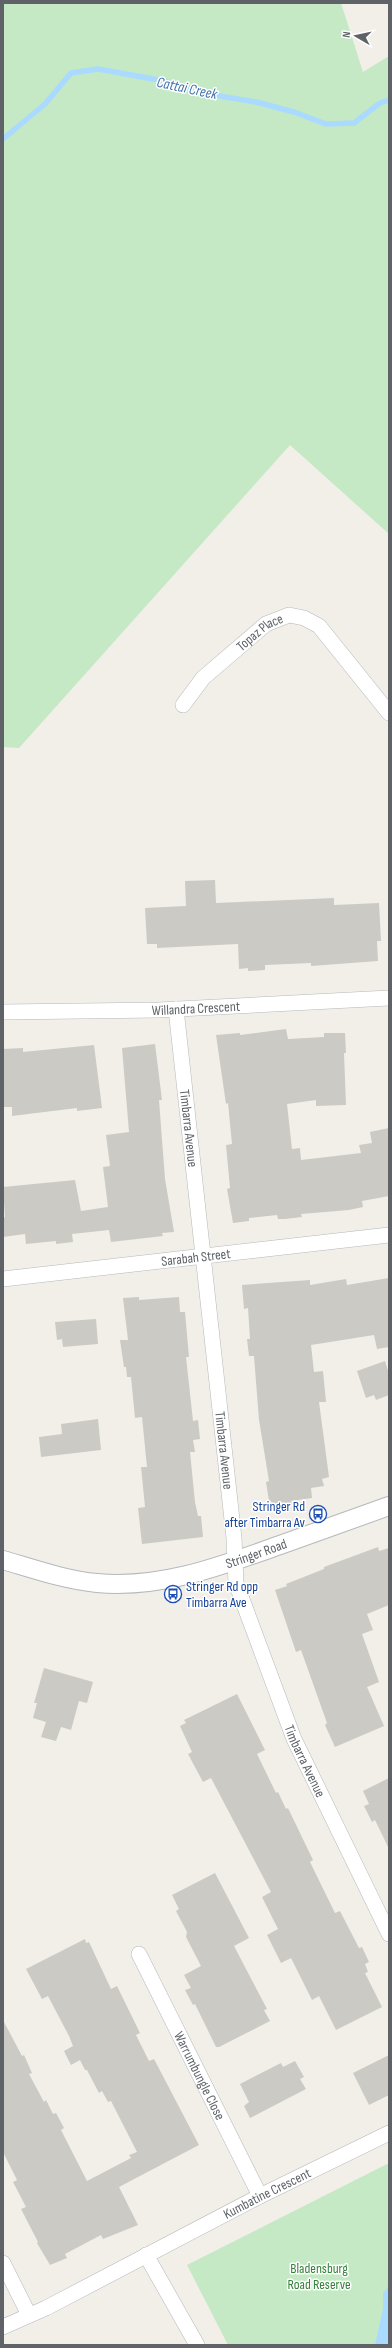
<svg xmlns="http://www.w3.org/2000/svg" width="392" height="2348" font-family="'Sofia Sans Condensed',sans-serif">
	<style>
		.green { fill: #c5e8c5 }
		.water { fill: #aadaff }
		.lines { fill: none; stroke-linecap: round; stroke-linejoin: round }
		.stream { stroke: #aadaff; stroke-width: 5.5 }
		.building { fill: #cccac5 }
		.minor-casing { stroke: #b5b8bc; stroke-width: 16 }
		.tertiary-casing { stroke: #b5b8bc; stroke-width: 20 }
		.minor { stroke: #fff; stroke-width: 15 }
		.tertiary { stroke: #fff; stroke-width: 18 }
		.labels { text-anchor: middle; stroke-width: 3; stroke-linejoin: round; paint-order: stroke }
		.street-label { font-size: 14px; fill: #5f6368; stroke: #fff }
		.transit-label { font-size: 14px; fill: #164399; stroke: #fff; text-anchor: end }
		.park-label { font-size: 14px; fill: #348238; stroke: #fff }
		.water-label { font-size: 15px; font-style: italic; fill: #4174aa; stroke: #fff }
	</style>
	<rect width="100%" height="100%" fill="#f1efe8"/>
	<path class="green" d="M3,3H341L363,72L389,56V534L290,445L19,748L3,747Z
		M389,2163V2345H228L187,2265Z"/>
	<path class="water" d="M389,2286V2345H375L383,2309V2293Z"/>
	<g class="lines">
		<path class="stream" d="M3,139L45,104L71,73L98,69L159,80L225,97L256,102L294,112L326,124L354,123L380,103L389,100"/>
	</g>
	<path class="building" d="M215,880L216,903L334,898V905L379,903L381,941H377L378,961L311,966V963L265,965V970L248,971V968L239,969L238,944L157,948V944H147L145,908L186,906L185,881Z
		M286,1029L288,1039L324,1037V1033H345L346,1053H344L346,1105L316,1106V1100L287,1104L292,1149L300,1148L301,1160L361,1153L359,1145L372,1143L370,1132L389,1128V1196L362,1201L363,1207L349,1210L301,1214L302,1217L285,1219H278L277,1215L249,1218V1221L233,1223L227,1189L230,1188L226,1145L232,1144L228,1103L226,1104L216,1035L240,1033V1035Z
		M155,1044L162,1100H159L165,1179L174,1232L162,1233L163,1236L111,1242L109,1230L72,1234L73,1242L56,1244V1241L26,1244L25,1234L3,1237V1218L5,1217L3,1187L75,1180L81,1211L108,1207L103,1167L110,1166L106,1135L129,1132L122,1048Z
		M94,1045L102,1108L77,1111V1108L12,1116V1107H3V1049L23,1048V1052Z
		M389,1278V1347L377,1349L374,1335L311,1345L314,1372L323,1371L326,1402H319L329,1477L322,1479L324,1486L311,1488L312,1498L291,1501L292,1505L272,1508L271,1501H269L266,1482L269,1481L259,1420L254,1356H249L247,1339H250L248,1308L244,1309L242,1285L310,1280V1285L346,1279L347,1285Z
		M139,1297V1300L179,1297L180,1312H185L189,1357H186L193,1421L198,1420L200,1439L193,1440L195,1452H190L195,1502L198,1516H201L203,1537L142,1544L138,1508L145,1507L141,1467H147L142,1417L135,1418L131,1377H127L126,1367H124L120,1340H128L123,1298Z
		M96,1319L98,1344L63,1347L62,1339L57,1340L55,1322Z
		M385,1361L389,1374V1395L376,1400L374,1395L366,1398L357,1371Z
		M98,1419L101,1450L41,1457L39,1437L62,1434L61,1424Z
		M378,1547L379,1551L389,1548V1605L367,1614L373,1630L362,1634L379,1682L367,1687L384,1726L335,1747L325,1725L327,1723L301,1650L296,1652L275,1590L287,1586L286,1584L324,1569V1567Z
		M44,1668L93,1682L87,1703L79,1701L71,1730L61,1727L56,1741L41,1737L46,1722L33,1718L37,1703H34Z
		M237,1694L265,1750L257,1754L276,1793L278,1792L286,1809L288,1808L313,1860L310,1862L335,1913L340,1911L359,1948L362,1947L369,1962L365,1964L368,1972L365,1973L382,2007L336,2030L319,1996L312,2000L291,1958L281,1963L267,1935L278,1929L262,1897L271,1892L211,1778L203,1782L188,1754L192,1752L180,1726L186,1723L184,1720Z
		M389,1778V1849L375,1820L372,1822L364,1806L369,1804L363,1791Z
		M215,1873L249,1938L234,1946L267,2009L264,2010L270,2021L219,2047H216L195,2004L193,2005L185,1990L191,1988L184,1975L201,1966L186,1937L187,1932L176,1911L179,1909L172,1895Z
		M85,1939L86,1943L89,1942L111,1989L117,1986L140,2033L136,2035L149,2061L154,2059L199,2145L119,2187L138,2225L103,2239L101,2235L65,2254L67,2258L50,2265L37,2243L38,2242L21,2209L26,2207L13,2182L17,2180L3,2152V2020L22,2056L24,2055L32,2073L29,2074L44,2102L46,2100L53,2114L56,2113L64,2128L61,2130L87,2181L131,2158L129,2155L137,2152L111,2101L108,2102L102,2091L99,2093L87,2070H85L80,2060L71,2065L64,2051L73,2046L69,2036L48,1996L42,1999L26,1969Z
		M389,2055V2095L369,2105L353,2073Z
		M295,2061L304,2077L300,2079L306,2089L250,2118L244,2106L249,2102L240,2084L281,2063L283,2067Z"/>
	<g class="lines">
		<g class="minor-casing">
			<g id="minor">
				<path id="s1" d="M183,705L203,678L266,624L289,615L304,618L319,626L389,713"/>
				<path id="s2" d="M176,1009L234,1538L236,1583L294,1739L389,1934"/>
				<path id="s3" d="M3,1012L159,1010L389,998"/>
				<path id="s4" d="M3,1279L389,1235"/>
				<path id="s5" d="M139,1954L260,2196"/>
				<path d="M146,2255L197,2345"/>
				<path d="M3,2263L29,2315"/>
				<path id="s6" d="M3,2327L46,2308L260,2196L389,2133"/>
			</g>
		</g>
		<g class="tertiary-casing">
			<g id="tertiary">
				<path id="s7" d="M3,1560C34,1569 65,1580 97,1583C161,1589 221,1566 280,1545C316,1532 353,1519 389,1506"/>
			</g>
		</g>
		<use href="#minor" class="minor"/>
		<use href="#tertiary" class="tertiary"/>
	</g>
	<defs>
		<g id="bus-ring" transform="scale(0.9)"><circle r="9.5" fill="#fff" stroke="#1a4fb4" stroke-width="1.5"/><path d="M-5-6H5V4H4V6H2V4H-2V6H-4V4H-5ZM-3.5-4V0h7V-4ZM-3.5 1.2v1.5H-2V1.2ZM2 1.2v1.5H3.5V1.2Z" fill="#1a4fb4"/></g>
	</defs>
	<g fill-rule="evenodd">
		<use href="#bus-ring" x="318" y="1514"/>
		<use href="#bus-ring" x="173" y="1594"/>
	</g>
	<g class="labels">
		<g class="street-label">
			<text dy="5" stroke="none"><textPath href="#s1" startOffset="107">Topaz Place</textPath></text>
			<text dy="5" stroke="none"><textPath href="#s3" startOffset="193">Willandra Crescent</textPath></text>
			<text dy="5" stroke="none"><textPath href="#s2" startOffset="120">Timbarra Avenue</textPath></text>
			<text dy="5" stroke="none"><textPath href="#s4" startOffset="194">Sarabah Street</textPath></text>
			<text dy="5" stroke="none"><textPath href="#s2" startOffset="444">Timbarra Avenue</textPath></text>
			<text dy="5" stroke="none"><textPath href="#s7" startOffset="260">Stringer Road</textPath></text>
			<text dy="5" stroke="none"><textPath href="#s2" startOffset="768">Timbarra Avenue</textPath></text>
			<text dy="5" stroke="none"><textPath href="#s5" startOffset="136">Warrumbungle Close</textPath></text>
			<text dy="5" stroke="none"><textPath href="#s6" startOffset="296">Kumbatine Crescent</textPath></text>
		</g>
		<g class="transit-label">
			<text x="305" y="1511">Stringer Rd<tspan x="305" dy="16">after Timbarra Av</tspan></text>
			<text x="186" y="1591" text-anchor="start">Stringer Rd opp<tspan x="186" dy="16">Timbarra Ave</tspan></text>
		</g>
		<g class="park-label">
			<text x="319" y="2273">Bladensburg<tspan x="319" dy="16">Road Reserve</tspan></text>
		</g>
		<g class="water-label">
			<text transform="translate(187 88) rotate(12)" y="5">Cattai Creek</text>
		</g>
	</g>
	<rect width="392" height="2348" fill="none" stroke="#5f6368" stroke-width="8"/>
	<g transform="translate(356 36) rotate(279)" stroke="#ffffff" stroke-width="3" paint-order="stroke">
	<path d="M0-3L7 15L0 10L-7 15Z" fill="#5f6368"/>
	<text y="-6" font-size="11" font-weight="bold" text-anchor="middle" fill="#5f6368">N</text>
	</g>
</svg>
